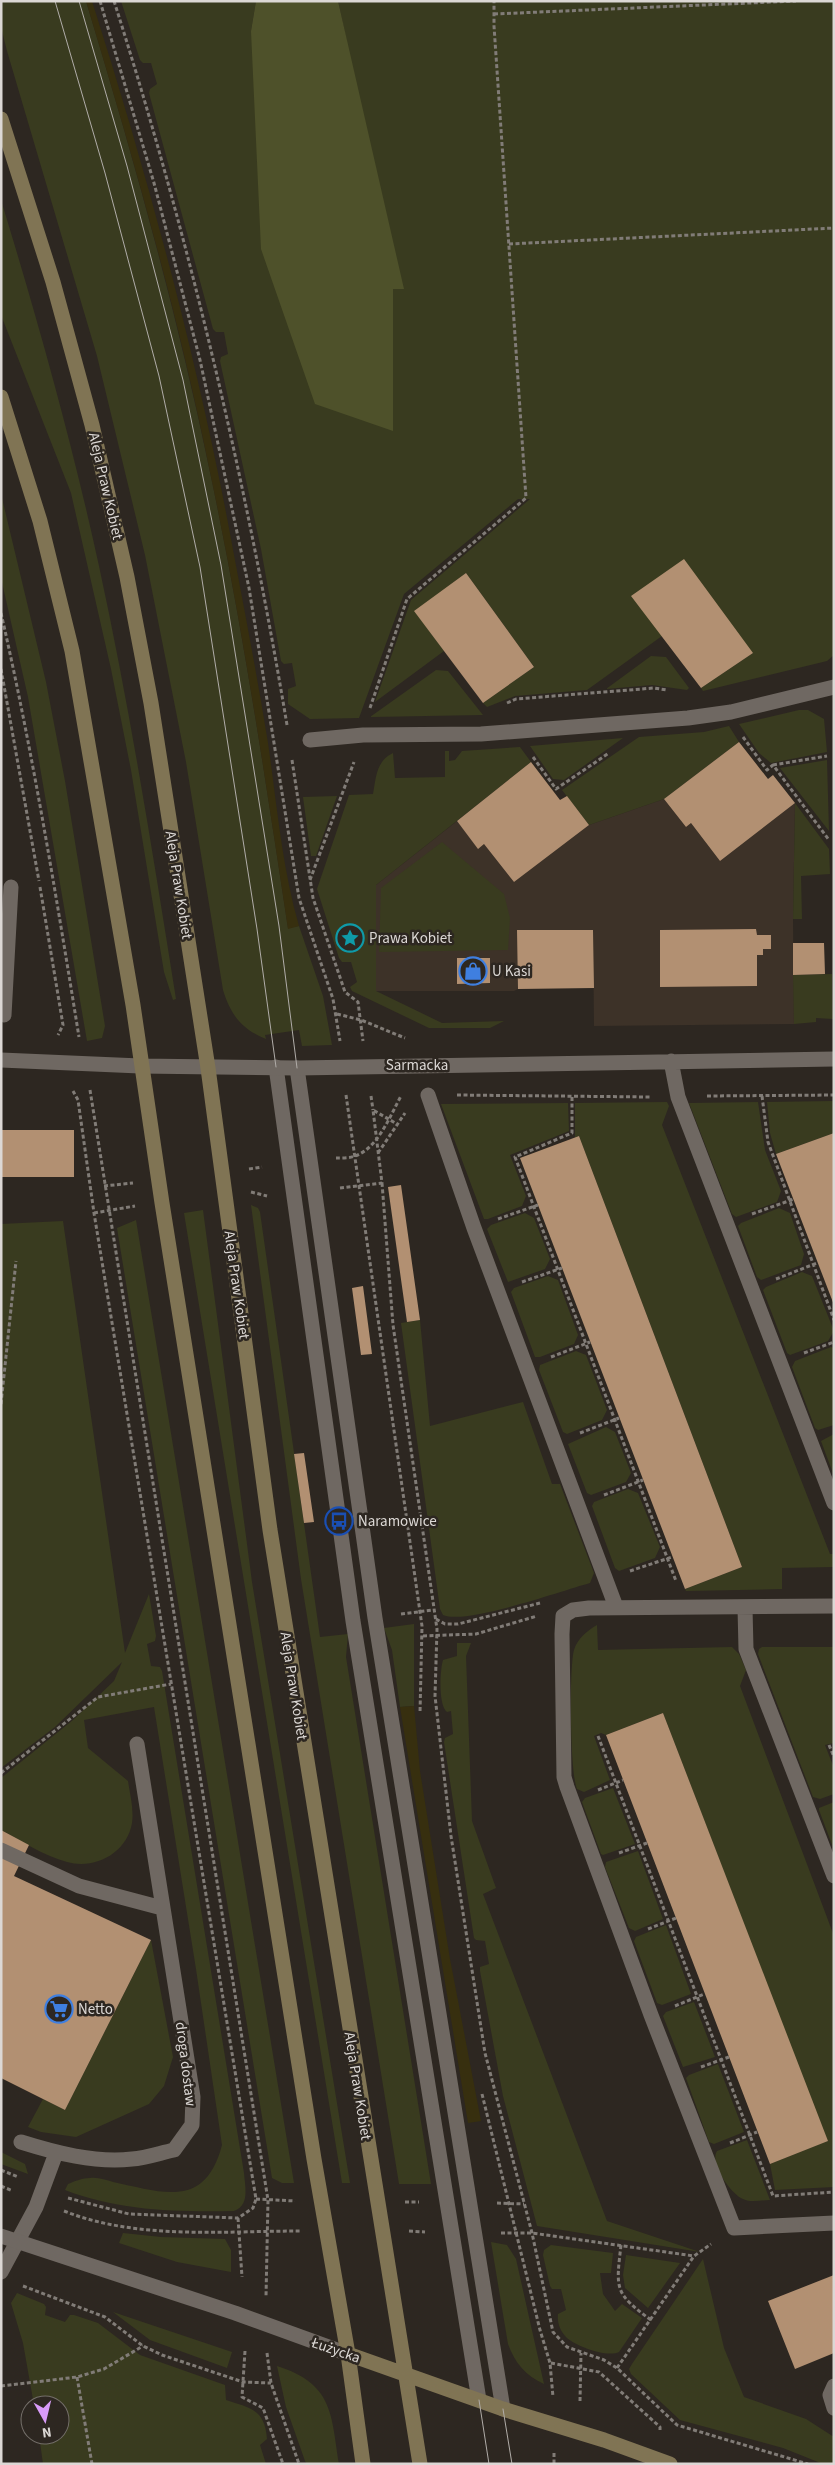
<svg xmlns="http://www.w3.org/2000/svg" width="835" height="2465" font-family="'Source Sans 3',sans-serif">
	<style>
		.built { fill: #3d3228 }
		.green { fill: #393b1f }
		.forest { fill: #4e512a }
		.sand { fill: #372f0f }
		.building { fill: #b29072 }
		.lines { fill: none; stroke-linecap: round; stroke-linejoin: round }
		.path { stroke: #817c77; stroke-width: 3; stroke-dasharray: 4 2.5; stroke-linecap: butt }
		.lane { stroke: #6f6862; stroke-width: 15 }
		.street { stroke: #6f6862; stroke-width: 15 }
		.secondary { stroke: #807454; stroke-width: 15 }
		.tram { stroke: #b1ada9; stroke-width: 1 }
		.labels { text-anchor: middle; stroke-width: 5; stroke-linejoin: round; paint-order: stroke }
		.street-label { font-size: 15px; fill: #dcd8d5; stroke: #2d2721 }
		.poi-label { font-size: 15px; fill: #dcd8d5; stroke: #2d2721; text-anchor: start }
	</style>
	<rect width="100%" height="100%" fill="#2d2721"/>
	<path class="built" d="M664,799L686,827L691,823L720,861L795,803L793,919L794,1024L594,1026L593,930H518V989L514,991H376V885L457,821L478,848L484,844L514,882L589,825Z"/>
	<path class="green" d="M1,1H86C133,156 177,313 210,472C242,623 265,776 288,928L299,926L323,996L332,1045L302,1046L299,1030L265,1035L266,1039C241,1029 231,1015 223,990L186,762L145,555L97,356L7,51L1,27Z
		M121,1H256L251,31L347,42L338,1H834V655L827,661L703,691L701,688L753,653L662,636L587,690L515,696L487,707L483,703L534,667L466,573L415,611L444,651L375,702L411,600L530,499H518L404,594L359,718L310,719L288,704V689L296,686L292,663L284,664L281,661L261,549L220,361L221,357L228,354L224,332H216L213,329L149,93L150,89L157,84L151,63H143L140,60Z
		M1,200C38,321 72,442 99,566C130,709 153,854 176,999L173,1000L164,972L131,770L111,669L71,493L1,315Z
		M1,494L46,682L65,781L105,1026L102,1038L87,1041L28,697L1,578Z
		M651,656L666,657L689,688L687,690L652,685L606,689Z
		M436,670L448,671L483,715L370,717Z
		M799,710H808L824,719L827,752L771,763L759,753L739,724Z
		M729,726L739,742L664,799L589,825L562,790L639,737L704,732Z
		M623,738L564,780L553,779L530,746Z
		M520,747L531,762L376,885V991L442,1023L504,1021L490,1028H429L352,991L350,987L357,982L351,962H342L339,958L317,889L349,795L373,794C376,778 376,761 393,753L395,778L445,777V751H449V761L455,760L462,751Z
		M827,760L829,831L780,768Z
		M337,796L316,856H311L303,797Z
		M795,803L829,849L830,874L801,876L802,919H793Z
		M442,842L504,894L510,918L508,950L379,952L381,888Z
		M832,974L833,1019L816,1018V1022L794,1024L793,975Z
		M834,1101V1133L776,1154L770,1133L767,1102Z
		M667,1102L669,1106L662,1125L830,1554H834V1567L782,1568V1589L686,1591L685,1589L742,1567L579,1136L575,1138V1103Z
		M758,1102L765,1150L781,1191L777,1202L736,1217L732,1214L689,1103Z
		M568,1103L569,1131L510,1155L526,1196L522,1206L488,1219H484L441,1104Z
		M251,1205L258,1208L260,1212L320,1637L348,1634L346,1657L431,2184H399L301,1579Z
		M779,1208L790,1213L804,1254L801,1265L761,1280L757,1277L738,1226L741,1223Z
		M203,1210L252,1582L350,2183H342L184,1213Z
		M525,1213L534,1218L550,1259L545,1269L508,1282L487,1229L491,1225Z
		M136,1220L294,2183H282L272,2178L117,1228Z
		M63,1221L125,1653L149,1594L156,1636L155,1641L147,1644L151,1666L160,1667L162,1671L244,2173C245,2187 250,2205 234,2211C177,2212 119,2211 65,2190L68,2184C75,2181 83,2178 90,2178C98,2177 106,2180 113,2182C162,2192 205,2210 222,2145L196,1969L154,1707L84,1720L88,1748L128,1781C130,1795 134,1809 132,1823C127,1853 95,1870 67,1862C44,1856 22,1841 1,1830V1778L73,1720L114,1681L122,1662L55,1727L1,1768V1224Z
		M802,1272L812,1276L834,1331L828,1341L790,1355L787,1353L763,1290L766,1287Z
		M548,1276L558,1280L578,1335L574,1344L540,1357H535L511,1292L514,1288Z
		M420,1320L430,1426L523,1402L552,1484H560L594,1573L590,1583C561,1591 466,1625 443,1615L440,1609L401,1323Z
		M831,1347L834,1348V1425L818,1430L815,1428L792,1367L795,1361Z
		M576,1351L586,1355L607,1410L602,1420L567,1434L563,1432L539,1370L540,1365Z
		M606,1427L615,1432L631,1473L626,1482L591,1495L587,1493L568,1444Z
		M834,1434V1476L821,1441Z
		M628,1489L638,1493L660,1547L655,1558L619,1571L615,1568L592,1506L594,1502Z
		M414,1624V1706L400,1707L392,1650L384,1628Z
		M597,1625L598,1650L732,1647L739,1654L746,1670L740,1686L834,1936V2187L775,2190L770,2164L827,2141L663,1713L606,1735L601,1733L594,1736L610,1780L584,1792L577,1789C570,1773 569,1668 574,1650C577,1639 588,1630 597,1625Z
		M457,1643H471L466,1656L472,1821L496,1888L483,1894L607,2221L700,2252L537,2226L503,2096L480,1971V1967L489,1964L485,1941L476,1940L474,1938L444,1742L445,1738L453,1734L451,1711L447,1712C438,1705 440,1670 443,1660L457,1656Z
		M762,1647H834V1743L825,1745L834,1768V1794L820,1799L813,1797L758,1654L759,1649Z
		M613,1788L635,1844L603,1855L601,1854L582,1802L585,1798Z
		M834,1802V1850L819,1810V1808Z
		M638,1851L663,1919L635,1931L629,1928L605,1867L606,1862Z
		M666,1925L691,1994L662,2005L657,2003L634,1941L636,1937Z
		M151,1940L173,2057L164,2086L149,2104L76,2137L41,2132L28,2127L43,2099L65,2110Z
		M694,2002L715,2057L683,2067L663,2016L666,2012Z
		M718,2064L744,2132L714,2144L709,2142L686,2078L689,2075Z
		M747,2140L770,2200C762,2200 751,2203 743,2199C731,2194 709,2163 717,2151Z
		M1,2152L25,2164L28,2174L1,2164Z
		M123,2233L161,2237L225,2239L231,2250V2272L177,2262L119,2243Z
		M491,2242L507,2245L516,2259L544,2384C525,2375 515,2363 508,2344Z
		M551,2245L613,2253L611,2273H600L603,2294L615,2311L622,2304L642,2318L619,2352C607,2358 575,2346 566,2337C560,2331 557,2322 558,2314L566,2310L561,2289H552L550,2286L543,2255L544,2250Z
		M626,2255L680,2263L648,2308L625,2288L623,2275Z
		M703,2259L724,2348L744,2397L806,2419L834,2437V2464H823L783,2448L680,2420L631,2374L629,2369L632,2364Z
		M17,2293L44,2304L46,2307L45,2315L65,2322L70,2315H74L98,2323L140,2355L225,2385L226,2400C250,2408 265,2409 267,2439L260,2445L266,2464H43L39,2435H60V2405H34L23,2343L11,2303Z
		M113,2312L232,2352L227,2368L150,2340Z
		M277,2366C333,2384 331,2413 339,2464H307L305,2461L286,2407Z"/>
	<path class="forest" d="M256,1H338L404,289H393V431L315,404L261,249L251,31Z"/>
	<path class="sand" d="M86,1H92C150,183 200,368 234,555C246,618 258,681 268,743C277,805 282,867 299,926L288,929C265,776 242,623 210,472C178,313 133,157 86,1Z
		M414,1706L420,1771L450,1959L481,2121L468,2123L400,1707Z"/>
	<path class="building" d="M684,559L753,653L701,688L631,596Z
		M466,573L534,667L483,703L414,611Z
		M739,742L768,779L773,775L795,803L720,861L691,823L686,827L664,799Z
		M531,762L560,800L567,796L589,825L514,882L484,844L478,849L457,821Z
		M756,929L757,935H771V949H763V955H757V986L660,987V930Z
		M517,930H593L594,988L518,989Z
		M793,943H824L825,974L793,975Z
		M457,958H490V983L457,984Z
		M1,1130H74V1177H1Z
		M834,1133V1305L776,1154Z
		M579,1136L742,1567L685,1589L520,1158Z
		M401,1185L420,1320L407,1322L388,1187Z
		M363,1286L372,1354L361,1355L352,1288Z
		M304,1453L314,1522L304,1523L294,1454Z
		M663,1713L828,2141L770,2164L606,1735Z
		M1,1830L29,1845L14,1876L151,1940L65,2110L1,2078Z
		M834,2275V2353L795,2369L768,2301Z"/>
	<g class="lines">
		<path class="path" d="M100,1L154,183L200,360L249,588L299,898L333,999L340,1041
			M114,1C189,237 246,480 287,725
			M494,14L796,1
			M509,244L834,228
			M1,613C33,753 56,895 79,1037
			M1,669L39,881
			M507,703L516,699L654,688L667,690
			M370,708L407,599L526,498L494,26V1
			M743,737L767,770L773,765L829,840
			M533,757L556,789L609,753
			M292,760L313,898L345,992L358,1002L363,1041
			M773,765L827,756
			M310,880L354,762
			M40,887L63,1025L58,1035
			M337,1014L361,1020L405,1038
			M90,1090L268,2200L266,2297
			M346,1095L422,1626L420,1713
			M457,1095L651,1097
			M371,1096L373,1110
			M707,1096L834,1095
			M762,1096L768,1142L834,1320
			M572,1097V1133L515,1157L676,1581
			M378,1153L405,1113
			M336,1158C342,1158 350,1158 355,1156C378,1148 390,1116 401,1096
			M249,1169L262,1167
			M382,1183L393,1325L437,1629L435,1696L451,1836L485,2053L532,2233L553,2332L567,2347L604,2360L617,2368L677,2425L808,2464
			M104,1186L133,1183
			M340,1188L382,1183L373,1110L397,1124
			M251,1192L267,1196
			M94,1213L135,1206
			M752,1214L794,1199
			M498,1219L538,1205
			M776,1279L817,1263
			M522,1282L562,1268
			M804,1353L834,1342
			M551,1357L590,1342
			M1,1404L16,1261
			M580,1433L619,1418
			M604,1495L643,1480
			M630,1571L672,1557
			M401,1614L433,1610
			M436,1619L445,1624H458L540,1603
			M423,1636L476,1634L537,1616
			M598,1736L773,2196L834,2192
			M829,1745L834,1757
			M1,1773L98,1697L171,1684
			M598,1790L623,1780
			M619,1853L647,1843
			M648,1929L676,1918
			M675,2006L704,1994
			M701,2067L729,2057
			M482,2094L540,2330L550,2363L553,2397
			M730,2143L757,2132
			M1,2170L18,2177
			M1,2186L13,2191
			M68,2198L129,2214L238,2218L253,2208L256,2199L94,1213L78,1100L73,1091
			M256,2199L295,2201
			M405,2202H419
			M497,2203L524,2204
			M64,2211C137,2240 223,2231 300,2231
			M238,2218L242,2277
			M409,2231L425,2232
			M501,2233H532L694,2256
			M621,2245C616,2289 614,2293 651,2320
			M23,2286L105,2317L143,2346L162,2355L243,2382L271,2383
			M245,2351L242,2397L263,2408L283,2464
			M267,2353L271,2383L299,2464
			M551,2363L599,2372L660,2427V2432
			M617,2368L694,2256L711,2244
			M77,2377L92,2464
			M1,2386L77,2377L104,2369L143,2346
			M580,2401L581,2353
			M554,2453V2464"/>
		<path class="lane" d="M310,740L363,735L481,734L688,718L731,712L834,687
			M4,1015L11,887
			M276,1067L353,1621L479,2400
			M297,1068L375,1618L503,2409
			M1,1850L79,1886L162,1908
			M21,2142C56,2153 94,2163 132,2159C146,2158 160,2153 174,2150L192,2125L193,2097L137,1744
			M1,2272L36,2207L56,2153
			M834,2386L830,2395L834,2408"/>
		<path class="street" d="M1,1060L140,1066L297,1068L834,1059
			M671,1061L678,1097L834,1503
			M428,1095L474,1228L616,1607
			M834,1606L589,1608L573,1610L563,1616L562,1634L564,1777L567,1787L651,2015L734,2228L834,2223
			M745,1608L746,1649L834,1876
			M1,2236L235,2313L348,2354"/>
		<path class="secondary" d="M1,119L53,282L92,425L127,577L151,703L208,1068L270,1530L420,2464
			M1,397L40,521L72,651L133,1005L162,1203L314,2159L348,2354L363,2464
			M348,2354L503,2409L604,2440L670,2464"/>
		<path class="tram" d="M55,1L105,173L159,376L200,567L257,929L276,1067
			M79,1L127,166L183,380L221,565L279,926L297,1068
			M479,2400L489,2464
			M503,2409L512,2464"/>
	</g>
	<defs>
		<g id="sight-ring" transform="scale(1.4375)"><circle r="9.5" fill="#2d2721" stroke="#0f9aa8" stroke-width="1.5"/><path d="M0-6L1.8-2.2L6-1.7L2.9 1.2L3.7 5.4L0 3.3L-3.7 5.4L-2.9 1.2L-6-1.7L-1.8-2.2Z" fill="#0f9aa8"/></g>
		<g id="shop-ring" transform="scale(1.4375)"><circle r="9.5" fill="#2d2721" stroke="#3f7fe0" stroke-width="1.5"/><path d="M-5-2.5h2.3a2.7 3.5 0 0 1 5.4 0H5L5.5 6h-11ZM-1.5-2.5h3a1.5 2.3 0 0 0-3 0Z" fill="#3f7fe0"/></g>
		<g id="bus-ring" transform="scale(1.4375)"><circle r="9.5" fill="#2d2721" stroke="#1a4fb4" stroke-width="1.5"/><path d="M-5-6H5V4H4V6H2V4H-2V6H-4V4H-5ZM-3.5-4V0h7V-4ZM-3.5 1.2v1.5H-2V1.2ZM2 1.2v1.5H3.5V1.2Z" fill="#1a4fb4"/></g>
		<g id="supermarket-ring" transform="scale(1.4375)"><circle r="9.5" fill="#2d2721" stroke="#3f7fe0" stroke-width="1.5"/><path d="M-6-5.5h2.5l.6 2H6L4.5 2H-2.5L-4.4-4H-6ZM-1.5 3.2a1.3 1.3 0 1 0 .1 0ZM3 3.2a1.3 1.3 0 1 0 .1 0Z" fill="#3f7fe0"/></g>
	</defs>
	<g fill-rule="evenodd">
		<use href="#sight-ring" x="350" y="938"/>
		<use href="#shop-ring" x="473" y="971"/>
		<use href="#bus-ring" x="339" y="1521"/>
		<use href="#supermarket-ring" x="59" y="2009"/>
	</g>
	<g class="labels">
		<g class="street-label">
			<text transform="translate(106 486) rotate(77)" y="5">Aleja Praw Kobiet</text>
			<text transform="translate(179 885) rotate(81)" y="5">Aleja Praw Kobiet</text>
			<text x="417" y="1070">Sarmacka</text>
			<text transform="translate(237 1285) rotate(82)" y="5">Aleja Praw Kobiet</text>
			<text transform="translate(294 1686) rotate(81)" y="5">Aleja Praw Kobiet</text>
			<text transform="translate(186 2064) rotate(83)" y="5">droga dostaw</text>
			<text transform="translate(358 2086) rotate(81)" y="5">Aleja Praw Kobiet</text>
			<text transform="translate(336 2350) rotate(19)" y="5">Łużycka</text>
		</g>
		<g class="poi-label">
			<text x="369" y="943">Prawa Kobiet</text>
			<text x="492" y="976">U Kasi</text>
			<text x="358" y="1526">Naramowice</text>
			<text x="78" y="2014">Netto</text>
		</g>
	</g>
	<rect width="835" height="2465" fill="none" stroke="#dcd8d5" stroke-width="5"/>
	<g transform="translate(45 2420) rotate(172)"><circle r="24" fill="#2d2721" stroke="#736e69"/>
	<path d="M0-4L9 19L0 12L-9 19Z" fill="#d89bf8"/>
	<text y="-8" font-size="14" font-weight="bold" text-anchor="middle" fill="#dcd8d5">N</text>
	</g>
</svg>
